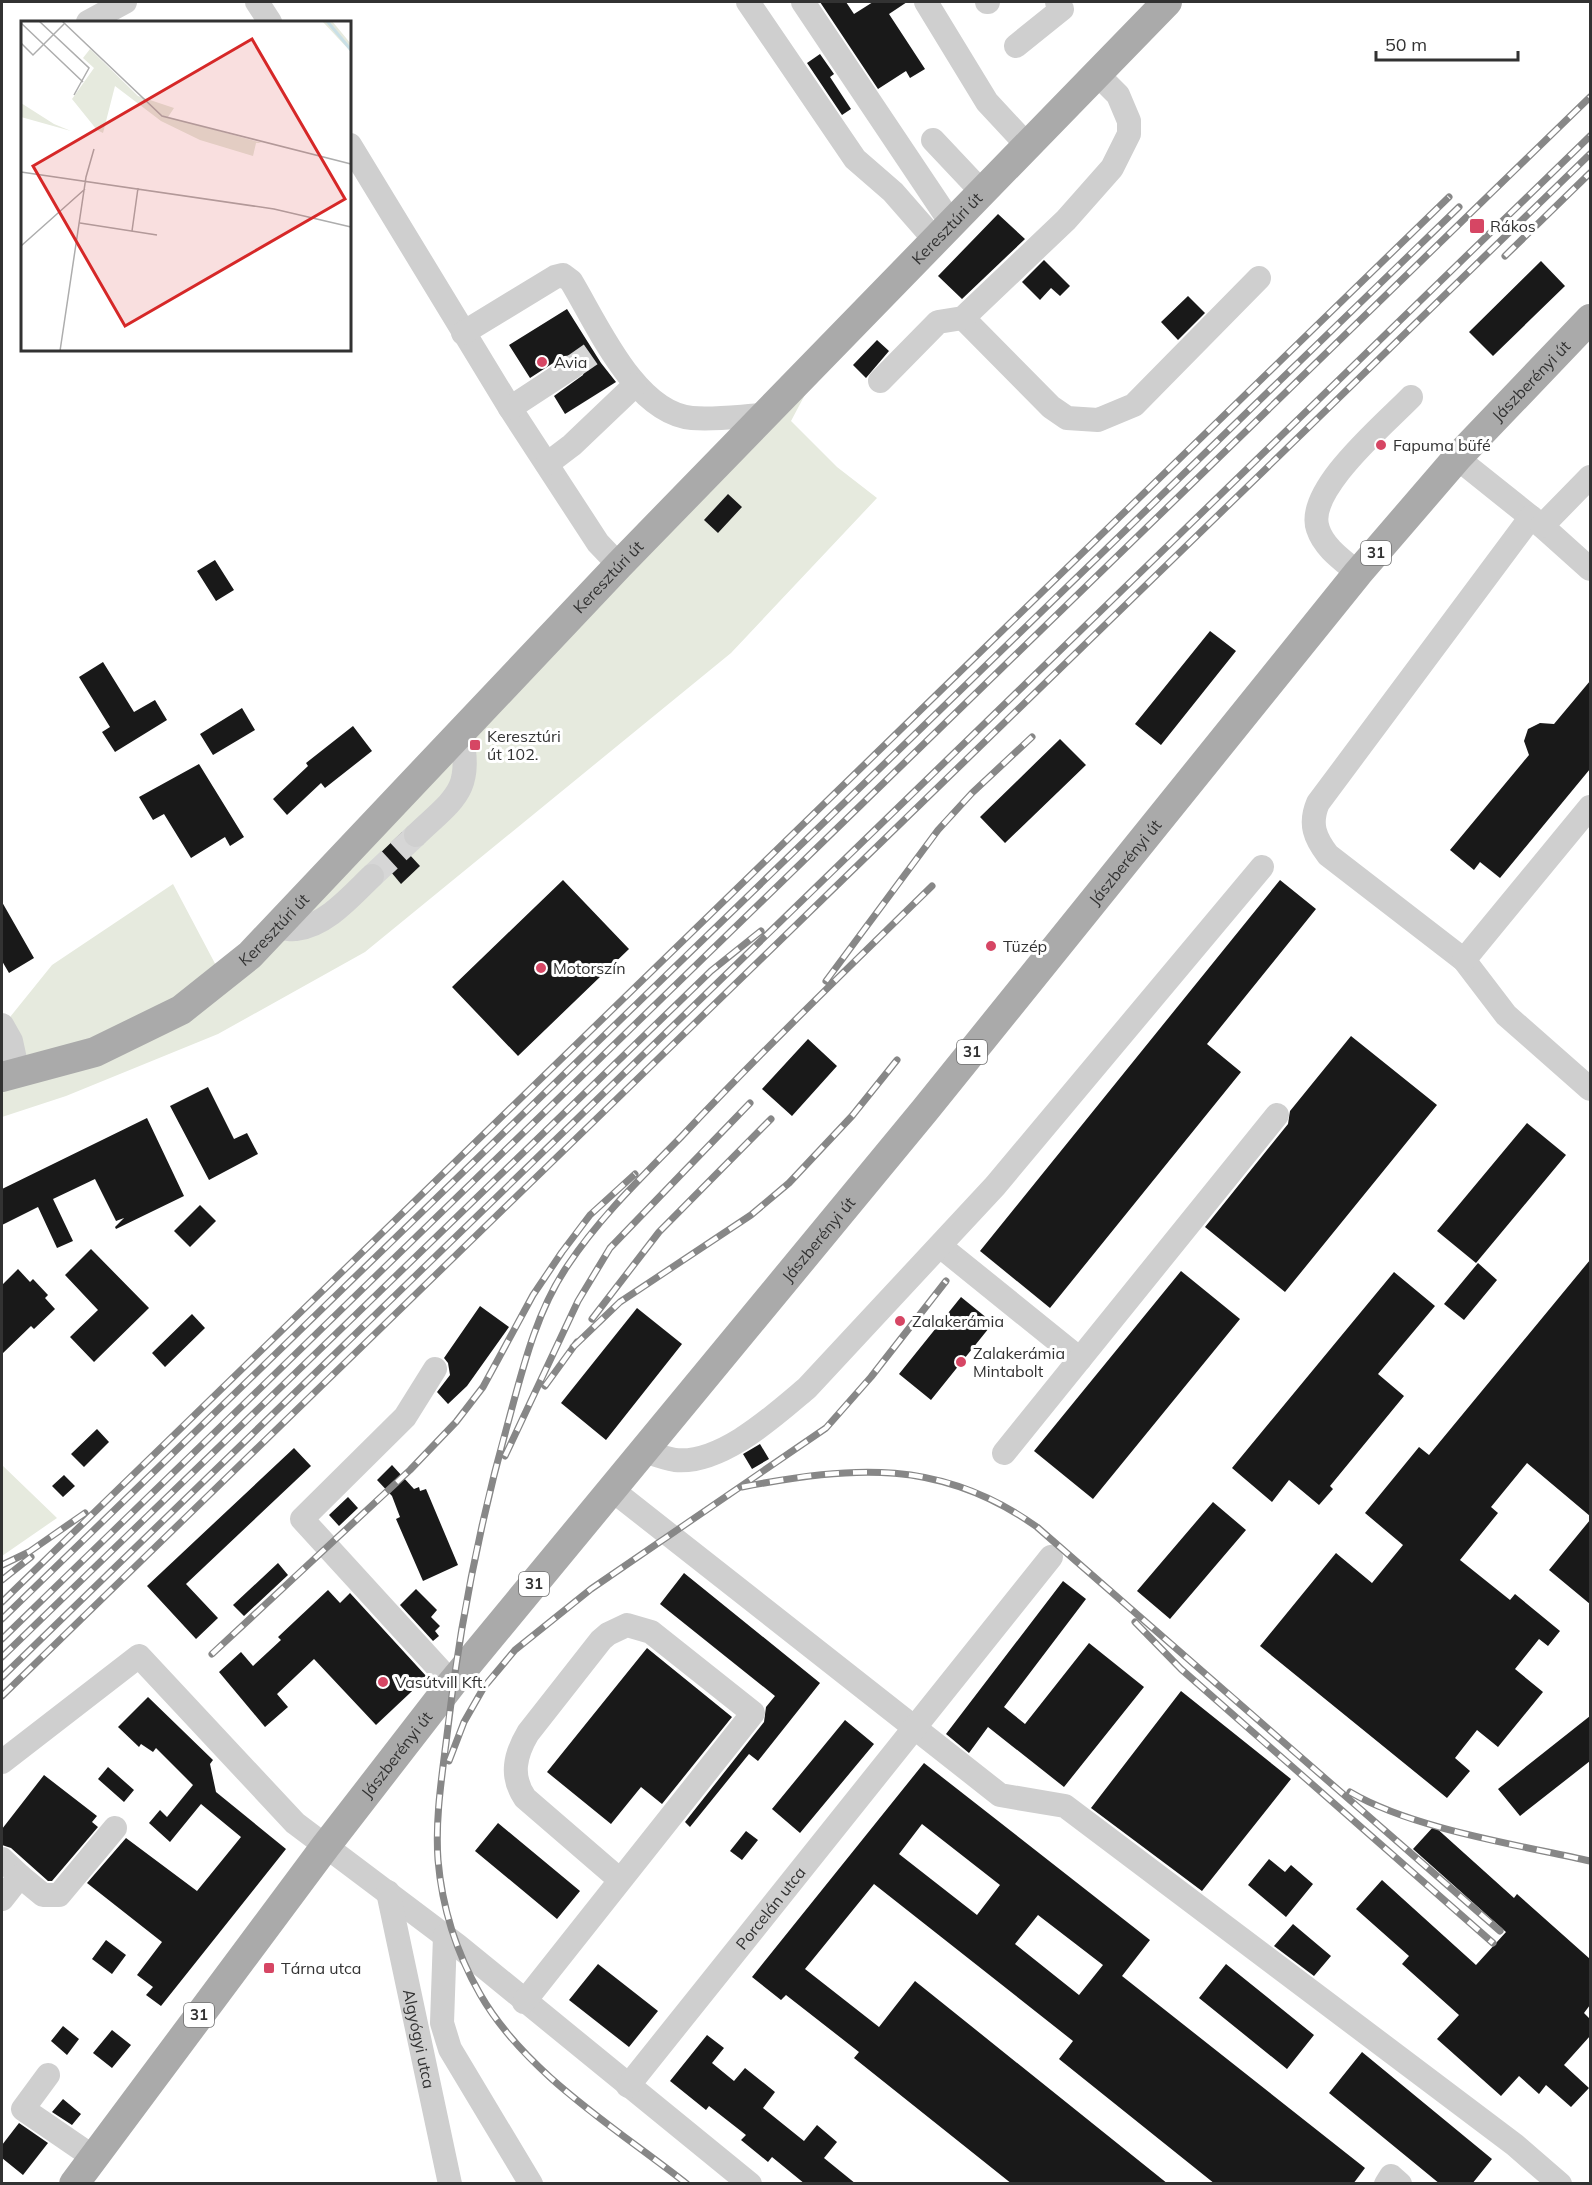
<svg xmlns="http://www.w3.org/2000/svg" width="1592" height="2185" font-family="Mulish,sans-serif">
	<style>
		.green { fill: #e6eade }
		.building { fill: #191919; fill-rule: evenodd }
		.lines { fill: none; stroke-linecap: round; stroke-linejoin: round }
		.minor-tunnel { stroke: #d6d6d6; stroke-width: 24; stroke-dasharray: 24 12; stroke-linecap: butt }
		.minor { stroke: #cfcfcf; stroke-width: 24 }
		.major { stroke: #aaa; stroke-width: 30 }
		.rail-casing { stroke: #878787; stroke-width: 7 }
		.rail { stroke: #fff; stroke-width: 4.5; stroke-dasharray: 14; stroke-linecap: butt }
		.poi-dot { fill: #d64664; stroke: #fff; stroke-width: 2 }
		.labels { text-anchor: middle; stroke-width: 6; stroke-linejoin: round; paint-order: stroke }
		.shield { fill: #fff; stroke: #707070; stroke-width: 1.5 }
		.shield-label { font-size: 15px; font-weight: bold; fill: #323232 }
		.poi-label { font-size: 16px; fill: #323232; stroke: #fff; text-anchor: start }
		.street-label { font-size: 16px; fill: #323232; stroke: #fff }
		.inset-river { fill: none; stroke: #cae0e6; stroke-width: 3 }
		.inset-road { fill: none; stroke: #adadad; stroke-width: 1.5 }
		.view { fill: #d62828; fill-opacity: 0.15; stroke: #d62828; stroke-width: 3 }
		.inset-edge { fill: none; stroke: #323232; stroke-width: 3 }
	</style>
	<rect width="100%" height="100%" fill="#fff"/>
	<path class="green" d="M816,374L791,421L837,467L877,498L731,653L365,952L218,1034L66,1096L2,1117V1027L52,965L173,884L220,973Z
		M2,1465L57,1518L2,1556Z"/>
	<path class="building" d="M820,2H846L854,14L873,2H907L889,14L925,69L910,78L906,71L878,89Z
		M820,54L834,74L830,77L851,109L842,115L807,63Z
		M998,214L1025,239L962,299L938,276Z
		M1044,260L1070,286L1060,296L1051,288L1040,300L1022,282Z
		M1541,261L1565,286L1493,356L1469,332Z
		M1188,296L1205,313L1178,340L1161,322Z
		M567,309L601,363L616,382L565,414L554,396L583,375L585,367L583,360L577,355L564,356L530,378L509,345Z
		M877,340L889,351L866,378L853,365Z
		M728,494L742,507L718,533L704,520Z
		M215,560L234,590L216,601L197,571Z
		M1210,631L1236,651L1161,745L1135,724Z
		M103,662L134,712L155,700L167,720L115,752L102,732L110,727L79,677Z
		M1590,681V769L1500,878L1480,862L1474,870L1450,850L1529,755L1524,741L1528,729L1540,723L1554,724Z
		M242,708L255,730L213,755L200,734Z
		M353,726L372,751L325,788L321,783L287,815L273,799L308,766L306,763Z
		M1060,739L1086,765L1005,843L980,817Z
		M199,764L244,837L230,846L225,837L191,858L164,814L153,820L139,797Z
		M402,832L405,844L415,849L409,854L420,866L401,884L391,872L386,877L382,866L371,862Z
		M563,880L629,949L518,1056L452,987Z
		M1280,880L1316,909L1207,1044L1241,1072L1050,1308L980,1251Z
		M2,902L34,958L9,973L2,961Z
		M1351,1036L1437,1105L1285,1292L1205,1227L1288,1124L1290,1111Z
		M808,1039L837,1066L792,1116L762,1089Z
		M208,1087L234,1139L247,1133L258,1154L209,1180L170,1106Z
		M147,1118L184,1196L116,1229L115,1227L124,1218L116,1221L95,1179L53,1199L73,1241L57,1248L38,1207L2,1225V1189Z
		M1527,1123L1566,1155L1476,1263L1437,1231Z
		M200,1205L216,1221L190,1247L174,1231Z
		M91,1249L149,1308L94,1362L70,1337L98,1310L65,1275Z
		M1590,1260V1516L1527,1463L1491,1507L1498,1513L1460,1560L1510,1600L1515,1594L1560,1631L1548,1646L1539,1639L1515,1669L1543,1692L1498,1747L1477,1730L1455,1758L1470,1771L1447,1798L1260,1646L1336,1553L1372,1583L1403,1545L1365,1513L1419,1447L1429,1455Z
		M1478,1263L1497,1280L1464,1320L1444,1304Z
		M18,1269L30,1282L33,1279L48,1295L45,1298L55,1309L34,1329L31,1326L2,1354V1285Z
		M1181,1271L1240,1319L1093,1499L1034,1451Z
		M1394,1272L1435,1306L1378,1374L1404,1396L1330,1486L1333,1489L1319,1505L1289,1480L1272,1502L1232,1468Z
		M961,1297L993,1323L931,1400L899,1374Z
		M480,1306L509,1327L467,1386L448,1404L437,1392L450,1375L448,1363L444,1358Z
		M637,1308L682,1344L606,1440L561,1403Z
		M192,1314L205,1328L165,1367L152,1353Z
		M97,1429L109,1442L84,1467L71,1454Z
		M760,1444L769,1459L752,1469L743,1454Z
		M294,1448L311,1466L186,1584L218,1618L196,1639L147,1586Z
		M392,1465L414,1489L419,1487L420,1491L426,1489L458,1565L423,1581L396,1519L400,1517L392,1496L377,1480Z
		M64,1475L75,1486L63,1497L52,1486Z
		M348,1497L358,1508L339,1526L329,1515Z
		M1213,1502L1246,1530L1170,1619L1137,1591Z
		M1590,1520V1604L1549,1570Z
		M278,1563L288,1575L244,1616L233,1605Z
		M684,1573L820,1683L758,1761L749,1754L690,1827L685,1822L764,1722L766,1707L775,1696L660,1604Z
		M1063,1581L1086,1599L1004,1707L1025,1724L1089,1643L1144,1687L1064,1787L988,1727L969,1753L946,1734Z
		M416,1589L437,1610L431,1617L440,1626L435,1631L439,1636L433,1641L400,1605Z
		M328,1590L340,1603L350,1593L427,1677L376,1725L314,1659L277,1694L288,1707L265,1727L219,1672L241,1652L253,1666L281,1640L278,1637Z
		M647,1648L732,1717L662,1804L641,1787L611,1824L547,1772Z
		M1181,1691L1291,1779L1202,1891L1091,1808Z
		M148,1697L213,1760L210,1764L216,1792L286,1849L161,2006L146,1995L153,1987L137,1975L162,1942L87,1883L126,1838L197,1891L241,1837L201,1804L170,1842L149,1823L160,1810L167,1817L193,1785L156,1748L153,1752L141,1744L139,1747L118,1727Z
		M1590,1716V1761L1520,1816L1498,1789Z
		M845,1720L874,1744L800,1833L772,1809Z
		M924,1763L1150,1940L1122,1976L1365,2168L1353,2184H1215L1059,2059L1073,2041L874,1884L805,1969L879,2027L915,1981L1168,2184H1012L854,2058L859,2052L786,1995L781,2000L752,1977ZM922,1824L1000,1885L977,1915L899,1854ZM1038,1915L1103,1965L1079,1995L1015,1944Z
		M108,1767L134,1790L124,1802L98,1779Z
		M44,1775L97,1816L92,1822L98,1827L52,1881H48L11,1848L2,1845V1829Z
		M498,1823L580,1891L557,1919L475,1851Z
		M1434,1826L1514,1898L1517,1894L1590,1959V2005L1584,2013L1590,2019V2036L1564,2065L1589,2088L1571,2107L1546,2085L1539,2094L1519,2076L1501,2096L1437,2039L1459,2015L1402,1964L1409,1956L1356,1909L1382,1880L1476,1965L1506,1932L1413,1849Z
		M746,1831L758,1840L742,1860L730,1851Z
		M1269,1859L1285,1872L1291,1865L1313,1884L1286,1917L1248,1885Z
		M1293,1924L1331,1956L1314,1976L1274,1946Z
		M106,1940L126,1955L112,1974L92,1959Z
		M598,1964L658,2011L629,2047L569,2000Z
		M1226,1964L1314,2035L1287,2069L1199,1998Z
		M63,2026L79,2039L67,2055L51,2041Z
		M112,2030L131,2045L112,2068L93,2053Z
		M707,2035L724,2048L712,2063L734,2081L745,2068L775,2092L763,2108L804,2141L817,2125L837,2142L824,2158L856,2184H805L772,2157L768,2162L741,2140L746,2135L709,2106L706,2110L670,2081Z
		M1362,2052L1492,2159L1472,2184H1440L1329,2093Z
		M63,2099L81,2114L72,2125L52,2112Z
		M19,2123L48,2143L23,2175L2,2158V2145Z"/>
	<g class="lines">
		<path class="minor-tunnel" d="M571,368L594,352
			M372,876L416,835"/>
		<g class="minor">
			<path d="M257,2L270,22"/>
			<path d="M748,2L855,159L893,192L935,240"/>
			<path d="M803,2L951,223"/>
			<path d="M926,2L987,102L1027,145"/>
			<path d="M987,2H988"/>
			<path d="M88,22L125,2"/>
			<path d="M1016,46L1062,9L1057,2"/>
			<path d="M933,140L982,192"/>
			<path d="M350,145L510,408L598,543L619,565"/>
			<path d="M963,318L1051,407L1067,418L1098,420L1134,405L1259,278"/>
			<path d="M463,333L555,277L563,275L571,281C597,324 635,413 692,418C716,420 742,416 766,415"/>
			<path d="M880,381L938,322L963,318L1066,220L1112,168L1129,134V121L1118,95L1097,74"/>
			<path d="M510,408L571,368"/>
			<path d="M1457,458L1542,526L1590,569"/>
			<path d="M547,464L572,445L635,385"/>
			<path d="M1531,517L1318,803C1309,824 1315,838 1328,855L1464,960L1506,1015L1590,1089"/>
			<path d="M1542,526L1590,477"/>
			<path d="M1358,573C1344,561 1324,548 1318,529C1304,491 1386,423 1411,397"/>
			<path d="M416,835C456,797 473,791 461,732"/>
			<path d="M277,927C282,928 290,930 296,929C326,926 352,895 372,876"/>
			<path d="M1464,960L1590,807"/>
			<path d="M2,1025L11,1041L18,1073"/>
			<path d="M940,1246L1080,1359"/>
			<path d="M435,1369L405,1417L302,1519L452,1683"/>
			<path d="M643,1451C653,1454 664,1458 675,1460C721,1465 775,1415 807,1388L995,1186L1262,867"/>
			<path d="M1004,1453L1277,1115"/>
			<path d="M611,1489L1000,1795L1065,1806L1515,2145L1560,2184"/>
			<path d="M2,1762L139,1656L295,1823L457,1945L750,2184"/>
			<path d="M2,1859L20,1876L2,1899"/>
			<path d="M20,1876L43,1895H59L115,1828"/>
			<path id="s1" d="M388,1892L450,2184"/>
			<path d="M445,1936L442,2023L450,2049L531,2184"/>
			<path d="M524,2002L753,1713L651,1632L627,1625L608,1634L601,1640L528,1733C515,1755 510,1776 525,1798L620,1880"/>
			<path d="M48,2075L23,2109L93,2157"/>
			<path id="s2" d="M628,2086L1051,1557"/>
			<path d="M1386,2184L1391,2176L1400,2184"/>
		</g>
		<g class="major">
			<path id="s3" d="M2,1077L95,1052L181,1010L250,955L619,565L1167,2"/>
			<path id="s4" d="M74,2184L325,1847L452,1683L925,1110L1358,573L1457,458L1590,319"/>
		</g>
		<g class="rail-casing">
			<path id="rail" d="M1505,256L1590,173
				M826,981L938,830L972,793L1032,737
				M592,1319L659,1232L771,1119
				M573,1347L620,1302L751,1215L789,1183L852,1116L897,1060
				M545,1386L577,1342
				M505,1456L578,1301L610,1248L750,1103
				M742,1487C853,1466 940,1458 1037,1527L1500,1931
				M2,1565L29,1552L85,1513
				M2,1580L31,1557
				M2,1602L1449,197
				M2,1619L1459,207
				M1135,1622L1181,1669L1493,1943
				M2,1639L1590,97
				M212,1654L410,1470L456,1422L483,1387L533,1295L562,1252L590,1215L635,1174
				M2,1657L711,971L761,931
				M2,1677L1590,136
				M2,1696L1590,154
				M449,1761L464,1722L484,1687L515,1650L591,1589L826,1428L871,1377L946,1281
				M1350,1792C1413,1829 1519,1845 1590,1861
				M687,2184C616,2128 525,2073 480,1994C456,1952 442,1907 438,1860C435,1818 442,1776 447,1735C459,1628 480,1522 509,1419C523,1367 537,1310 568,1265C600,1217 642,1177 682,1136C763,1050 848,968 932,886"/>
		</g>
		<use href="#rail" class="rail"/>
	</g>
	<g class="poi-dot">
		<rect x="1469" y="218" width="16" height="16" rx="3"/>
		<circle cx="542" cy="362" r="6"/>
		<circle cx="1381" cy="445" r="6"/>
		<rect x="469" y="739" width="12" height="12" rx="3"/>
		<circle cx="991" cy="946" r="6"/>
		<circle cx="541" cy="968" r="6"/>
		<circle cx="900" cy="1321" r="6"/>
		<circle cx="961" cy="1362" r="6"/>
		<circle cx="383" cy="1682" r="6"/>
		<rect x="263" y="1962" width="12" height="12" rx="3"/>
	</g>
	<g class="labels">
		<g class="shield">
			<rect x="1361" y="541" width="30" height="24" rx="4.5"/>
			<rect x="957" y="1040" width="30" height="24" rx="4.5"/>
			<rect x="519" y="1572" width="30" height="24" rx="4.5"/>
			<rect x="184" y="2003" width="30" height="24" rx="4.5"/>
		</g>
		<g class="shield-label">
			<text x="1376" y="558">31</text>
			<text x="972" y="1057">31</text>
			<text x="534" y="1589">31</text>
			<text x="199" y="2020">31</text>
		</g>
		<g class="poi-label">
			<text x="1490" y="232">Rákos</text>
			<text x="554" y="368">Avia</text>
			<text x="1393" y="451">Fapuma büfé</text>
			<text x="487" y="742">Keresztúri<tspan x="487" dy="18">út 102.</tspan></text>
			<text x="1003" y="952">Tüzép</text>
			<text x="553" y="974">Motorszín</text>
			<text x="912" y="1327">Zalakerámia</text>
			<text x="973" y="1359">Zalakerámia<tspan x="973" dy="18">Mintabolt</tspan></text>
			<text x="395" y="1688">Vasútvill Kft.</text>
			<text x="281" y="1974">Tárna utca</text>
		</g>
		<g class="street-label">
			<text dy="6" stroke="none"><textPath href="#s3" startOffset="1287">Keresztúri út</textPath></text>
			<text dy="6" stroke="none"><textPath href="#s4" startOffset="2319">Jászberényi út</textPath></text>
			<text dy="6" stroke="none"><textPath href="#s3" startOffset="801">Keresztúri út</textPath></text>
			<text dy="6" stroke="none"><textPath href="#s4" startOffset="1689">Jászberényi út</textPath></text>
			<text dy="6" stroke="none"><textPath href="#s3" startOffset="315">Keresztúri út</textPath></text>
			<text dy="6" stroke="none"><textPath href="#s4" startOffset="1203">Jászberényi út</textPath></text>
			<text dy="6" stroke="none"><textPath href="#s4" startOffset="537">Jászberényi út</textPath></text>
			<text dy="6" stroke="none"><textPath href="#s2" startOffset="228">Porcelán utca</textPath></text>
			<text dy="6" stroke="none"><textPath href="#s1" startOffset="150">Algyógyi utca</textPath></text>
		</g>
	</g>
	<g transform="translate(21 21)">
		<rect width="330" height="330" fill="#fff"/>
		<path d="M301,0H311L330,23V31ZM69,28L117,75L153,87L147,96L241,122H235L232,135L179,119L140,100L94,65L82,112L76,109L51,78L73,47L62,37ZM0,82L33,103L50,110L0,96Z" fill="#e6eade"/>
		<path class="inset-river" d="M306,0L330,29"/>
		<path class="inset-road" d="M18,0L68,47L53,74M41,0L141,95L330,143M0,2L62,61M0,22L12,34L43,3M0,151L253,188L330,206M59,202L136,214M111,210L117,167M0,225L64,168M39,330L65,156L73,128"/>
		<path class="view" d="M231,18L324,178L104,305L12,145Z"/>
		<rect width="330" height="330" class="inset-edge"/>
	</g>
	<rect width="1592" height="2185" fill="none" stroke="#323232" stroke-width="6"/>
	<path d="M1376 51v9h142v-9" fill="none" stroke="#323232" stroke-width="3"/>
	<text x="1385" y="51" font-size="18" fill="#323232" stroke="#ffffff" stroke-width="4.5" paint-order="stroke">50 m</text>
</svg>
